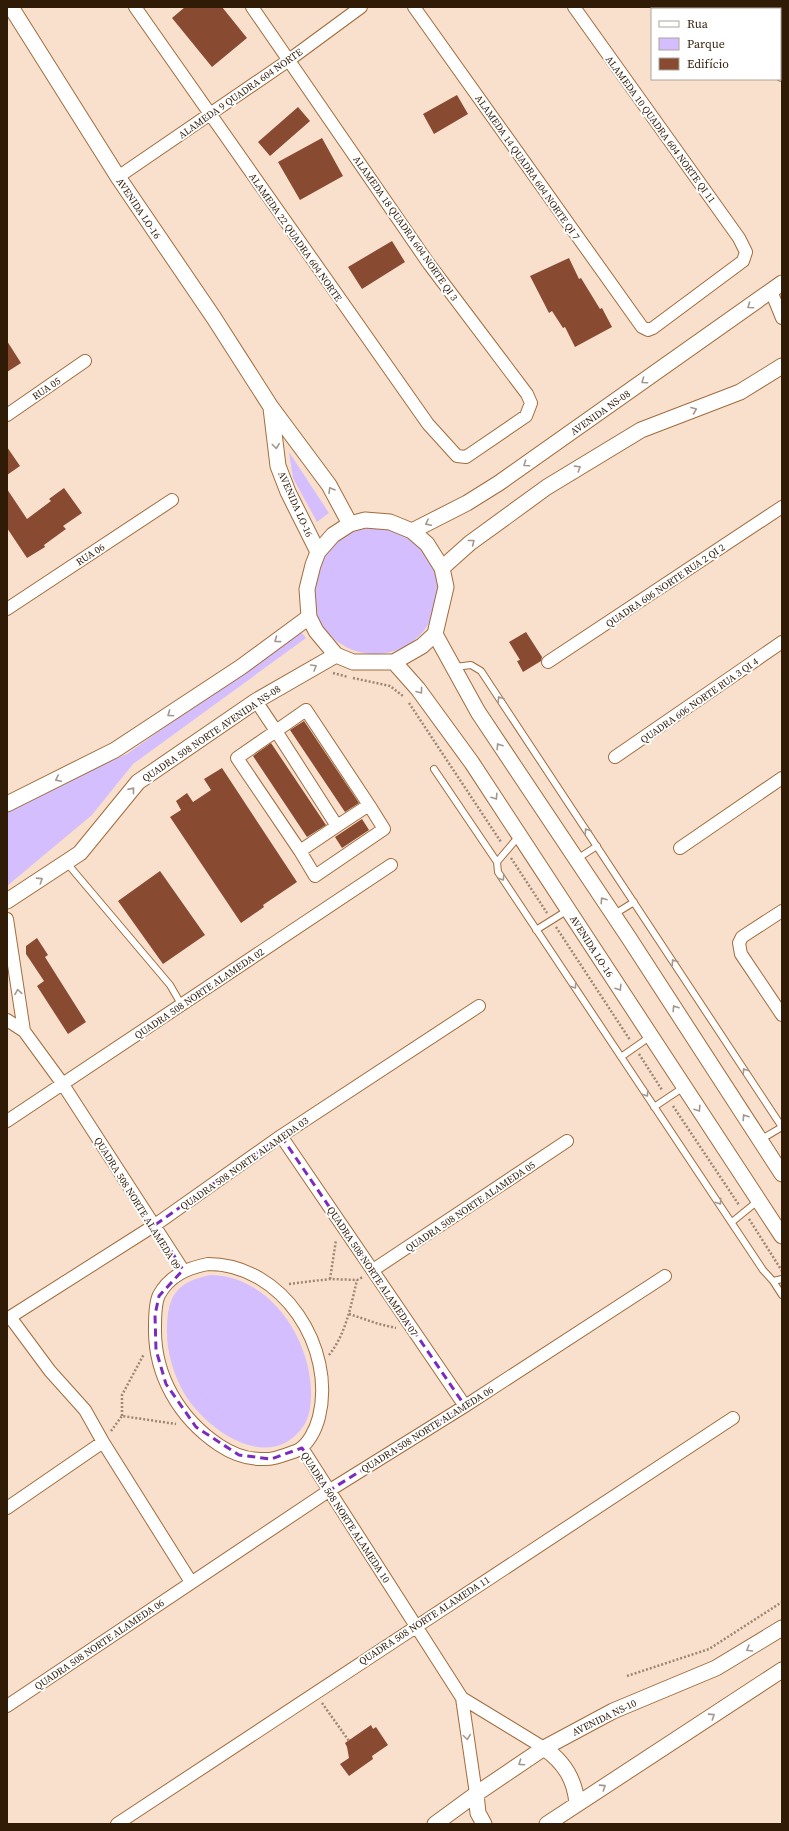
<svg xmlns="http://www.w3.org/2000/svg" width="789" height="1831" font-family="'Source Serif 4',serif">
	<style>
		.green { fill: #d5befd }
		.building { fill: #894a32 }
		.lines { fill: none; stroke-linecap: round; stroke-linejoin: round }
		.service-casing { stroke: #a16c3d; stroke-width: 8 }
		.minor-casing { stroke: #a16c3d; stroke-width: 14 }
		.tertiary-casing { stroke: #a16c3d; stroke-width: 17 }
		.path { stroke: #9d8672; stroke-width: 2.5; stroke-dasharray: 2 2; stroke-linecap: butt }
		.service { stroke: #fff; stroke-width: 6 }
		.minor { stroke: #fff; stroke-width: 12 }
		.tertiary { stroke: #fff; stroke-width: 15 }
		.oneway { stroke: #a2988f }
		.marked { fill: none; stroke: #7b2cbf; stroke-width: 3; stroke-dasharray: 8 5; stroke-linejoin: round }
		.labels { text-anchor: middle; stroke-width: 4; stroke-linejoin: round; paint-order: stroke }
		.street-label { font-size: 10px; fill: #301b07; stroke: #fff }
	</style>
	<rect width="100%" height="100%" fill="#f8e0cc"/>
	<path class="green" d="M289,452L329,513L317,522L293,478Z
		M312 591a63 63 0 1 1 126 0a63 63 0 1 1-126 0Z
		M300,631L306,638L133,764L92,815L7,886V810L60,783L127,754Z
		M210,1275C268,1275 310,1337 311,1391C311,1403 310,1419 302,1428C268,1474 205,1429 184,1393C173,1373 166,1350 167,1327C168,1295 177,1282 210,1275Z"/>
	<path class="building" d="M185,7H222L247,38L212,67L172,18Z
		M457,95L468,114L434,134L423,114Z
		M298,107L310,121L270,156L258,142Z
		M322,138L343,176L300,200L278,162Z
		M392,241L405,262L362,289L348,267Z
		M569,258L579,279L581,278L600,309L602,308L612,327L575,347L565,327L563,328L552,311L549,313L530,276Z
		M7,341L21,363L7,372Z
		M7,447L20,466L7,475Z
		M64,488L82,513L63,526L66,529L44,545L45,547L27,558L7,528V489L27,519L51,501L49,499Z
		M526,632L542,657L541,661L523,672L517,661L520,660L509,642Z
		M304,721L359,803L345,812L290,730Z
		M271,743L326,825L307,837L253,756Z
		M222,768L297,882L263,905L264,907L241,923L170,817L181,810L176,801L187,793L193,802L211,790L204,779Z
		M362,819L369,830L342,848L335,837Z
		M160,871L205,935L163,964L118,901Z
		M37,938L48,955L45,957L86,1022L68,1034L37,986L44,981L26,954V946Z
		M371,1725L373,1729L376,1727L388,1745L372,1756L373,1759L349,1776L340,1764L349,1758L347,1747L345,1743Z"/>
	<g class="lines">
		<g class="service-casing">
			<path id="service" d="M455,667L471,665L481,671L782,1127
				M434,769L497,862
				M519,836L497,862L498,872L763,1270L773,1281L782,1279
				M577,859L597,846
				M66,862L170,985L181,1004
				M613,915L634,902
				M536,930L568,910
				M621,1057L651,1036
				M654,1107L684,1087
				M760,1140L782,1127
				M732,1222L759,1200
				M773,1281L782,1295"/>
		</g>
		<g class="minor-casing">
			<path id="minor" d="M135,7L428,424L457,456L466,457L526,416L531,403L527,394L429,264L252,7
				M414,7L642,327L648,330L653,328L743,261L746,252L739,238L574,7
				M734,7L735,9
				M780,72L782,75
				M118,177L289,60L361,7
				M771,291L782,318
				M7,415L85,361
				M7,609L172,500
				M548,662L782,507
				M256,701L276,731L306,710L369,805L337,826
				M276,731L337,826L300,851L237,758Z
				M615,757L782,642
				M680,848L782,778
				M300,851L315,876L384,829L369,805
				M782,911L742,937L739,943L741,954L782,1015
				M7,919L24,1031
				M7,1020L24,1031L62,1083L183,1270
				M7,1121L391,865
				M281,1136L465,1406
				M208,1264C283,1264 336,1348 319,1417C316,1429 308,1446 296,1451C284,1455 274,1460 261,1459C246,1459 231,1453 219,1445C179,1418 154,1375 155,1327C155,1318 155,1303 159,1295C170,1275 188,1268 208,1264Z
				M373,1270L567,1141
				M10,1317L50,1371L85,1410L103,1442L191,1582
				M7,1319L155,1225L281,1136L479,1006
				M302,1448L462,1698L476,1794
				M7,1508L103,1442
				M462,1698L544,1748
				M7,1706L330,1490L465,1406L665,1276
				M117,1824L733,1418"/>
		</g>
		<g class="tertiary-casing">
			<path id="tertiary" d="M11,7L118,177L214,318L271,407L329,485L350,524
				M271,408L278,466L288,492L318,552
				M365,520L390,522L412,531L427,544L442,568L446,587L435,634L422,646L394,662H353L336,655L316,631L309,617L307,589L313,565L318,552L333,535L350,524Z
				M412,531L467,503L499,483L782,283
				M442,568L470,543L547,487L641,430L740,392L782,366
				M435,634L478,712L629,938L782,1174
				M394,662L418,689L472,763L782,1236
				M7,804L115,750L241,667L309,617
				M7,901L80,853L138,782L256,701L336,655
				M544,1748C564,1762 575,1779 577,1804
				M476,1794L478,1813L484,1824
				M435,1824L476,1794L544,1748L613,1711L716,1668L782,1628
				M547,1824L782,1670"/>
		</g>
		<path class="path" d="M333,673L348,677
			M353,678L390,686L403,696
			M409,703L501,842
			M511,858L547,913
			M556,927L630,1040
			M639,1054L662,1090
			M673,1106L739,1205
			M749,1219L782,1271
			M330,1279L336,1240
			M289,1284L330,1279L357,1280L363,1277
			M349,1314L379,1324L396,1328
			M329,1355C346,1334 351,1305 357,1280
			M122,1416V1395L144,1354
			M111,1431L122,1416L176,1424
			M627,1676L709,1649L782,1602
			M322,1703L349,1741"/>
		<use href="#service" class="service"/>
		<use href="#minor" class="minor"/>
		<use href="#tertiary" class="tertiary"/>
	</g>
	<defs><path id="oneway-chevron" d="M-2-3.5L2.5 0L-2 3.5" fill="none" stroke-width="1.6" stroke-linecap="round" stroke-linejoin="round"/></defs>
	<g class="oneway">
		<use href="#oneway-chevron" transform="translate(750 306) rotate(145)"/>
		<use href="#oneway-chevron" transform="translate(644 381) rotate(145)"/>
		<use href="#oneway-chevron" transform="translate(694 410) rotate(-21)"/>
		<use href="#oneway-chevron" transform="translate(276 446) rotate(83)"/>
		<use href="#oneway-chevron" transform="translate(526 464) rotate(145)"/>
		<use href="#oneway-chevron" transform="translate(578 468) rotate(-32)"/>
		<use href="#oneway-chevron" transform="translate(331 490) rotate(-120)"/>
		<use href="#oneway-chevron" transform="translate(428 523) rotate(153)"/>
		<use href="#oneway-chevron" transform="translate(472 542) rotate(-38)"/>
		<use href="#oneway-chevron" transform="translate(277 640) rotate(144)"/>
		<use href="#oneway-chevron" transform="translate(314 667) rotate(-30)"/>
		<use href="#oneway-chevron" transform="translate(420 691) rotate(53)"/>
		<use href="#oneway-chevron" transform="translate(500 699) rotate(-123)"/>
		<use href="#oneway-chevron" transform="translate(170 714) rotate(146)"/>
		<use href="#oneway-chevron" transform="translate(499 746) rotate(-123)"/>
		<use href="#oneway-chevron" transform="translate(58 779) rotate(154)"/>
		<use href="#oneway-chevron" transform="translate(132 790) rotate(-51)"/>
		<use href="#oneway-chevron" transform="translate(495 797) rotate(57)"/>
		<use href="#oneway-chevron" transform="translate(587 831) rotate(-123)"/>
		<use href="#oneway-chevron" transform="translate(502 878) rotate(56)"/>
		<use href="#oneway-chevron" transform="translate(40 880) rotate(-33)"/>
		<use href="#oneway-chevron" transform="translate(603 900) rotate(-124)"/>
		<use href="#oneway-chevron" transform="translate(674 962) rotate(-123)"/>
		<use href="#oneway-chevron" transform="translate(574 986) rotate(56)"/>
		<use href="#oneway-chevron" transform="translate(619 988) rotate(57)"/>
		<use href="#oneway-chevron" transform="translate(18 992) rotate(-99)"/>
		<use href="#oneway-chevron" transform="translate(675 1008) rotate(-123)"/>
		<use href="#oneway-chevron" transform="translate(745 1071) rotate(-123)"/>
		<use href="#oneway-chevron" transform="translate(646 1094) rotate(56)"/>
		<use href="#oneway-chevron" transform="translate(698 1109) rotate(57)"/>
		<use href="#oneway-chevron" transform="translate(745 1117) rotate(-123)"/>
		<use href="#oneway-chevron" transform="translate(719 1202) rotate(56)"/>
		<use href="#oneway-chevron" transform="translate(749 1649) rotate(150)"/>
		<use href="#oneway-chevron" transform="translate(712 1716) rotate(-33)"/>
		<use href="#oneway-chevron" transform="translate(467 1737) rotate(82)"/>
		<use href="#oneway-chevron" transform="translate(521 1763) rotate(146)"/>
		<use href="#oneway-chevron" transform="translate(603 1787) rotate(-33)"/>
	</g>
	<path class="marked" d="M281,1136L465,1406L330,1490L302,1448L271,1459L239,1455L196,1427L166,1384L156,1350L155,1315L159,1296L183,1270L155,1225Z"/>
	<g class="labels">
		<g class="street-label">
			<text transform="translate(240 93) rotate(-35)" y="4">ALAMEDA 9 QUADRA 604 NORTE</text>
			<text transform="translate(661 129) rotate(54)" y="4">ALAMEDA 10 QUADRA 604 NORTE QI 11</text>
			<text transform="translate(528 167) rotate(55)" y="4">ALAMEDA 14 QUADRA 604 NORTE QI 7</text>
			<text transform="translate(139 208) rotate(56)" y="4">AVENIDA LO-16</text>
			<text transform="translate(406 228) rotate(55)" y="4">ALAMEDA 18 QUADRA 604 NORTE QI 3</text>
			<text transform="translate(296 237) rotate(55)" y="4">ALAMEDA 22 QUADRA 604 NORTE</text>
			<text transform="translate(46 388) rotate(-34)" y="4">RUA 05</text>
			<text transform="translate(600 412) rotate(-35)" y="4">AVENIDA NS-08</text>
			<text transform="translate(296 504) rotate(66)" y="4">AVENIDA LO-16</text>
			<text transform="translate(90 554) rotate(-33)" y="4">RUA 06</text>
			<text transform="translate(665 585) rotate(-34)" y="4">QUADRA 606 NORTE RUA 2 QI 2</text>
			<text transform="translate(699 700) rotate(-35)" y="4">QUADRA 606 NORTE RUA 3 QI 4</text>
			<text transform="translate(211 733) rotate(-34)" y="4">QUADRA 508 NORTE AVENIDA NS-08</text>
			<text transform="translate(592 946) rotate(57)" y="4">AVENIDA LO-16</text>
			<text transform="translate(199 993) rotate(-34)" y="4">QUADRA 508 NORTE ALAMEDA 02</text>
			<text transform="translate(244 1163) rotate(-35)" y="4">QUADRA 508 NORTE ALAMEDA 03</text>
			<text transform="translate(138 1203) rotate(58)" y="4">QUADRA 508 NORTE ALAMEDA 09</text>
			<text transform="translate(470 1206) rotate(-34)" y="4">QUADRA 508 NORTE ALAMEDA 05</text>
			<text transform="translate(373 1271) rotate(56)" y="4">QUADRA 508 NORTE ALAMEDA 07</text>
			<text transform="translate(427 1429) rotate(-32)" y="4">QUADRA 508 NORTE ALAMEDA 06</text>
			<text transform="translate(346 1517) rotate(57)" y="4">QUADRA 508 NORTE ALAMEDA 10</text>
			<text transform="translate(424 1620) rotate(-33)" y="4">QUADRA 508 NORTE ALAMEDA 11</text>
			<text transform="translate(99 1644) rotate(-34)" y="4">QUADRA 508 NORTE ALAMEDA 06</text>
			<text transform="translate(604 1717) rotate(-26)" y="4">AVENIDA NS-10</text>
		</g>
	</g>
	<rect width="789" height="1831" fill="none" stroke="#301b07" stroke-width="16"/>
	<rect x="651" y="8" width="130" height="72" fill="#ffffff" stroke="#aca49c"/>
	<rect x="659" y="21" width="20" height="6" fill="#ffffff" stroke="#aca49c"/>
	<text x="687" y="28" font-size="12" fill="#301b07">Rua</text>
	<rect x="659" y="38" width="20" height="12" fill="#d5befd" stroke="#aca49c"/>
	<text x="687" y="48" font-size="12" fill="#301b07">Parque</text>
	<rect x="659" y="58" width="20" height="12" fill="#894a32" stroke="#aca49c"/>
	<text x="687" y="68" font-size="12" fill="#301b07">Edifício</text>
</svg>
